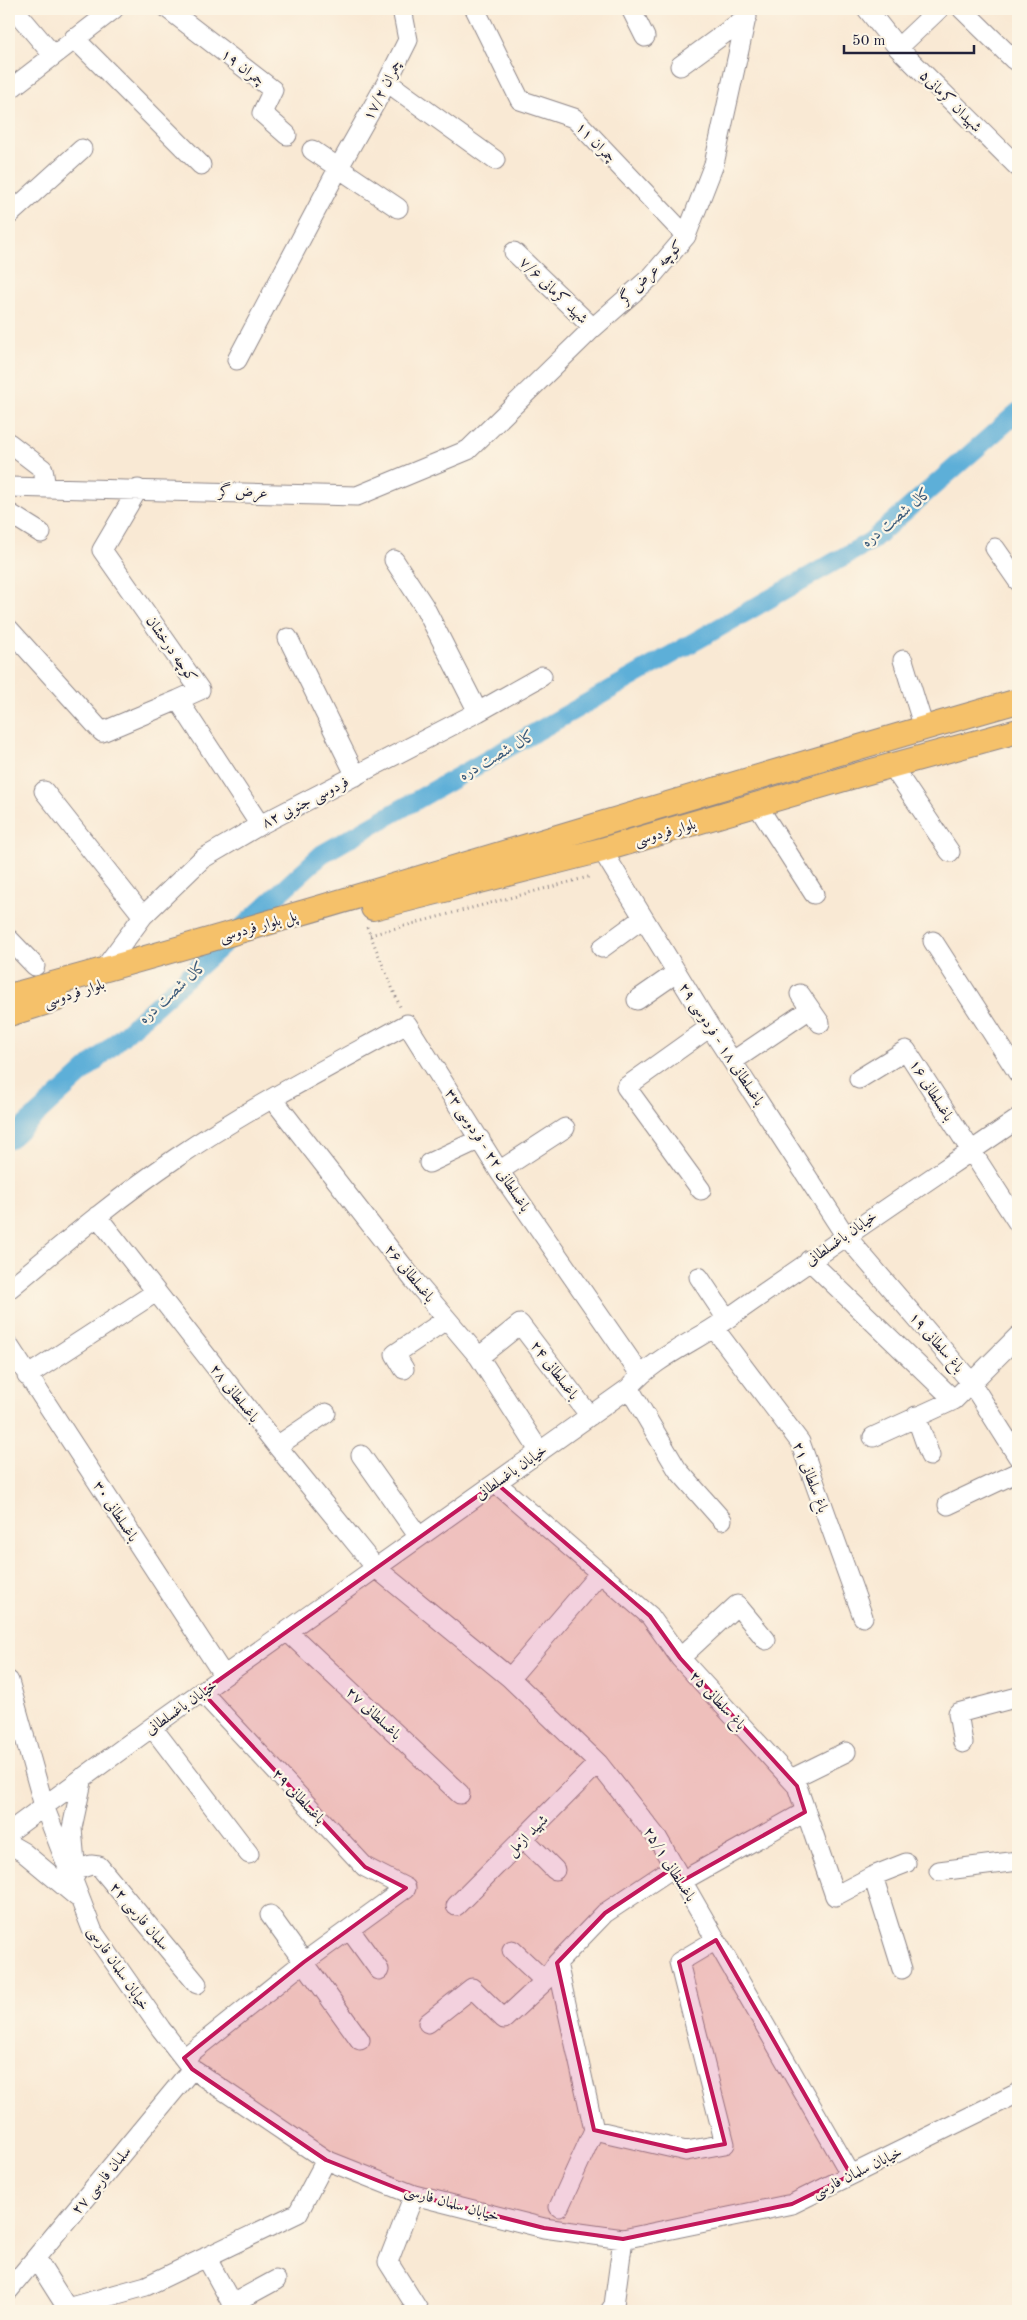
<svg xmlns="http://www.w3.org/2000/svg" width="1027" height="2320" font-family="'Old Standard TT',Amiri,serif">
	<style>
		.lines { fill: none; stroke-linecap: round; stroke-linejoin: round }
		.canal { stroke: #5dafd8; stroke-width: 19 }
		.minor-casing { stroke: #8e8688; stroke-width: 21 }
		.major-casing { stroke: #8e8688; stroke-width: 26 }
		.path { stroke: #8e8688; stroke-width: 3; stroke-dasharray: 1 4; stroke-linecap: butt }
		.minor { stroke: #fff; stroke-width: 19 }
		.major { stroke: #f5c16b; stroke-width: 24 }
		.marked { fill: #c2185b; fill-opacity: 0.2; stroke: #c2185b; stroke-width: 4; stroke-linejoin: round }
		.labels { text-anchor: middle; stroke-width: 4.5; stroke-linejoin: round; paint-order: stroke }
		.street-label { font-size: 15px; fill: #22223b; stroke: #fcf5e5 }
		.water-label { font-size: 16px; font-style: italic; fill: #3a5a7a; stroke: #fcf5e5 }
	</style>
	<rect width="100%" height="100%" fill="#fcf5e5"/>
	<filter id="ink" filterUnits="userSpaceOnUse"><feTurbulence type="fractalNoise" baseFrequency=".02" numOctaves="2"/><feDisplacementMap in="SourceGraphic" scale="10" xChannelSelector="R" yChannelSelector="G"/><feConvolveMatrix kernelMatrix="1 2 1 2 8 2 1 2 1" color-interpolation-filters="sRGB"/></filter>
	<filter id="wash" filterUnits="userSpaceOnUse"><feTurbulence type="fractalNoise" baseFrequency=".0096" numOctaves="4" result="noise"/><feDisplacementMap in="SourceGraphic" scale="20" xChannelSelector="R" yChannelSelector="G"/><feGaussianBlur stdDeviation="1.12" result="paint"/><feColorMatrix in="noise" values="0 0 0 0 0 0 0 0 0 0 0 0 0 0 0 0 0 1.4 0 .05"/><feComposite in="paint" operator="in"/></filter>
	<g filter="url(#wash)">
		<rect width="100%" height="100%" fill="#f9e9d4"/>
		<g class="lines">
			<path class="canal" d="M9,1140L322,854L871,541L1018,412"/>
		</g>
	</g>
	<g filter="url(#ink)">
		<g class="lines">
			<g class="minor-casing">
				<path id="minor" d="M14,9L53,55
					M168,9L273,90L262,113L287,135
					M475,9L520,100L574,118L686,236
					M631,9L645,37
					M867,9L898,48L1018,167
					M962,9L1014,60
					M74,38L201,165
					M898,48L939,9
					M680,66L747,17
					M387,82L495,160
					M9,90L114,9
					M312,150L398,208
					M9,215L82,149
					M514,252L593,328
					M237,360L339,167L387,82L408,40L402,9
					M9,443L43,469L46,488
					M9,487L357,496L468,450L593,328L652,276L686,236L714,164L748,9
					M138,489L102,550L200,690L178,700L260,825
					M9,513L41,533
					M995,548L1018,581
					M394,560L424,606L478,712
					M9,629L102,732L178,700
					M288,638L356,776
					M903,660L924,728
					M892,766L950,852
					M44,791L143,916
					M757,805L814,894
					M602,850L710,1027L845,1235L970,1381L1018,1457
					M9,939L35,966
					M933,941L1018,1073
					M602,948L643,918
					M103,970L143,916L202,859L260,825L478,712L542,676
					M800,994L820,1023
					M637,1000L676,973
					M733,1061L810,1009
					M859,1079L906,1050L1018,1223
					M273,1099L413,1279L479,1357L540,1452
					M429,1163L480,1139
					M499,1171L565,1128
					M701,1190L626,1087L710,1027
					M97,1216L277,1446L376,1568L510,1678L598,1763L658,1839L851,2175
					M809,1260L954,1400
					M699,1277L727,1319
					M9,1289C63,1244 117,1198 176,1158C249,1108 329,1067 407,1024L499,1171L640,1374
					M714,1328L800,1442L863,1617
					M9,1346L224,1676
					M479,1357L520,1324L590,1416
					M404,1369L395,1354L447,1319
					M27,1376L156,1292
					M629,1388L677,1469L722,1520
					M916,1416L930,1456
					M873,1437L954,1400L1018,1336
					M277,1446L326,1413
					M361,1455L419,1537
					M496,1483L650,1616L680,1658L797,1786L835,1896L873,1876L906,1863
					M948,1505L1018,1472
					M287,1631L460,1794
					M680,1658L737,1605L766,1640
					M510,1678L600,1573
					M9,1681L44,1806L93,1932L161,2029L192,2069L326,2160L414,2195L544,2228L623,2239L792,2204L1018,2093
					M152,1727L249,1854
					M963,1743L958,1713L1018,1697
					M791,1779L846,1752
					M9,1832L152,1727L629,1388C653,1358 693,1343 724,1321C822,1252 920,1186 1018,1119
					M523,1838L555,1870
					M9,1844L23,1852L77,1897
					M76,1870L91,1865L99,1866L197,1984
					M939,1871L1018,1861
					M76,1874L72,1828L83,1777
					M873,1876L902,1969
					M682,1881L805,1812
					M456,1906L598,1763
					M270,1915L360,2040
					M350,1930L379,1970
					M512,1950L545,1981
					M557,1963L594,2130L559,2207
					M428,2023L472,1988L504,2019L545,1981L557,1963L605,1913L674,1867
					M184,2058L304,1962L406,1888L365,1867L202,1692
					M594,2130L686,2151L725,2144L679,1962L716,1940
					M414,2195L388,2262L419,2311
					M206,2257L236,2311
					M36,2259L69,2311
					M9,2290L192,2069
					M232,2304L276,2280
					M67,2308L146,2286L298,2213L326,2160
					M610,2311L614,2305L623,2239"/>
			</g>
			<g class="major-casing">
				<path id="major" d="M373,908L602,850L861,774L1018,731
					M9,996C347,904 681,797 1018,701
					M9,1014L57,999"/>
			</g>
			<path class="path" d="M367,927L401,1009
				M370,935L592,876"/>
			<use href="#minor" class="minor"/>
			<use href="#major" class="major"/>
		</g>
	</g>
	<path class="marked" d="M496,1483L650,1616L680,1658L797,1786L805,1812L682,1881L674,1867L605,1913L557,1963L594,2130L686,2151L725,2144L679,1962L716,1940L851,2175L792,2204L623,2239L544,2228L414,2195L326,2160L192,2069L184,2058L304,1962L406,1888L365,1867L202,1692Z"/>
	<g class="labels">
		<g class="street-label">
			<text transform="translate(243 67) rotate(38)" y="5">چمران ۱۹</text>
			<text transform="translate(382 90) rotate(-62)" y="5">چمران ۱۷/۲</text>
			<text transform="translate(951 101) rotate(45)" y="5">شهیدان کرمانی۵</text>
			<text transform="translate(596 142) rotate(46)" y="5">چمران ۱۱</text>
			<text transform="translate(651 272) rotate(-45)" y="5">کوچه عرض گر</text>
			<text transform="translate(554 290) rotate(44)" y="5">شهید کرمانی ۷/۶</text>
			<text transform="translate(243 492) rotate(2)" y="5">عرض گر</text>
			<text transform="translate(172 649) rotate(55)" y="5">کوچه درخشان</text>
			<text transform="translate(305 802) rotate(-27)" y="5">فردوسی جنوبی ۸۲</text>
			<text transform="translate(665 832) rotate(-16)" y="5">بلوار فردوسی</text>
			<text transform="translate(258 926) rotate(-16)" y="5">پل بلوار فردوسی</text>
			<text transform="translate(74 993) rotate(-18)" y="5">بلوار فردوسی</text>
			<text transform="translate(722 1044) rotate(57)" y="5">باغسلطانی ۱۸ - فردوسی ۲۹</text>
			<text transform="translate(932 1090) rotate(58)" y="5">باغسلطانی ۱۶</text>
			<text transform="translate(488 1150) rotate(57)" y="5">باغسلطانی ۲۲ - فردوسی ۳۳</text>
			<text transform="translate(841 1238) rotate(-35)" y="5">خیابان باغسلطانی</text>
			<text transform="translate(410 1273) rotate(51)" y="5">باغسلطانی ۲۶</text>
			<text transform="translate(937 1342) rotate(49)" y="5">باغ سلطانی ۱۹</text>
			<text transform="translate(555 1370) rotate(53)" y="5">باغسلطانی ۲۴</text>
			<text transform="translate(235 1393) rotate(52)" y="5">باغسلطانی ۲۸</text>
			<text transform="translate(511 1472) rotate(-35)" y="5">خیابان باغسلطانی</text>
			<text transform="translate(811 1477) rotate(69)" y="5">باغ سلطانی ۲۱</text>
			<text transform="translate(116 1511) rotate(57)" y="5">باغسلطانی ۳۰</text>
			<text transform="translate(718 1700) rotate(47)" y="5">باغ سلطانی ۲۵</text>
			<text transform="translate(181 1707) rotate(-35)" y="5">خیابان باغسلطانی</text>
			<text transform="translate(374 1713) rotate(43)" y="5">باغسلطانی ۲۷</text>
			<text transform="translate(299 1796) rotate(47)" y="5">باغسلطانی ۲۹</text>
			<text transform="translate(527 1835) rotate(-45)" y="5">شهید ازمل</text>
			<text transform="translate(670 1864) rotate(58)" y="5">باغسلطانی ۲۵/۱</text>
			<text transform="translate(140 1916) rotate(50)" y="5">سلمان فارسی ۲۲</text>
			<text transform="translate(119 1968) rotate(56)" y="5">خیابان سلمان فارسی</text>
			<text transform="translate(857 2172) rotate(-26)" y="5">خیابان سلمان فارسی</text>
			<text transform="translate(101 2180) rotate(-50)" y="5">سلمان فارسی ۲۷</text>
			<text transform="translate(452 2203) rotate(16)" y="5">خیابان سلمان فارسی</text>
		</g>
		<g class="water-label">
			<text transform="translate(896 516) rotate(-39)" y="6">کال شصت دره</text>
			<text transform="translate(497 754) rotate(-30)" y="6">کال شصت دره</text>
			<text transform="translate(172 991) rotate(-42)" y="6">کال شصت دره</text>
		</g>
	</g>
	<rect width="1027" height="2320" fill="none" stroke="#fcf5e5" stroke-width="30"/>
	<path d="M844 45v8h130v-8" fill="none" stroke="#22223b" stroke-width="2.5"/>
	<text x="852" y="45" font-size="15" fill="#22223b" stroke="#fcf5e5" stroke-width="4" paint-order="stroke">50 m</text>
</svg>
